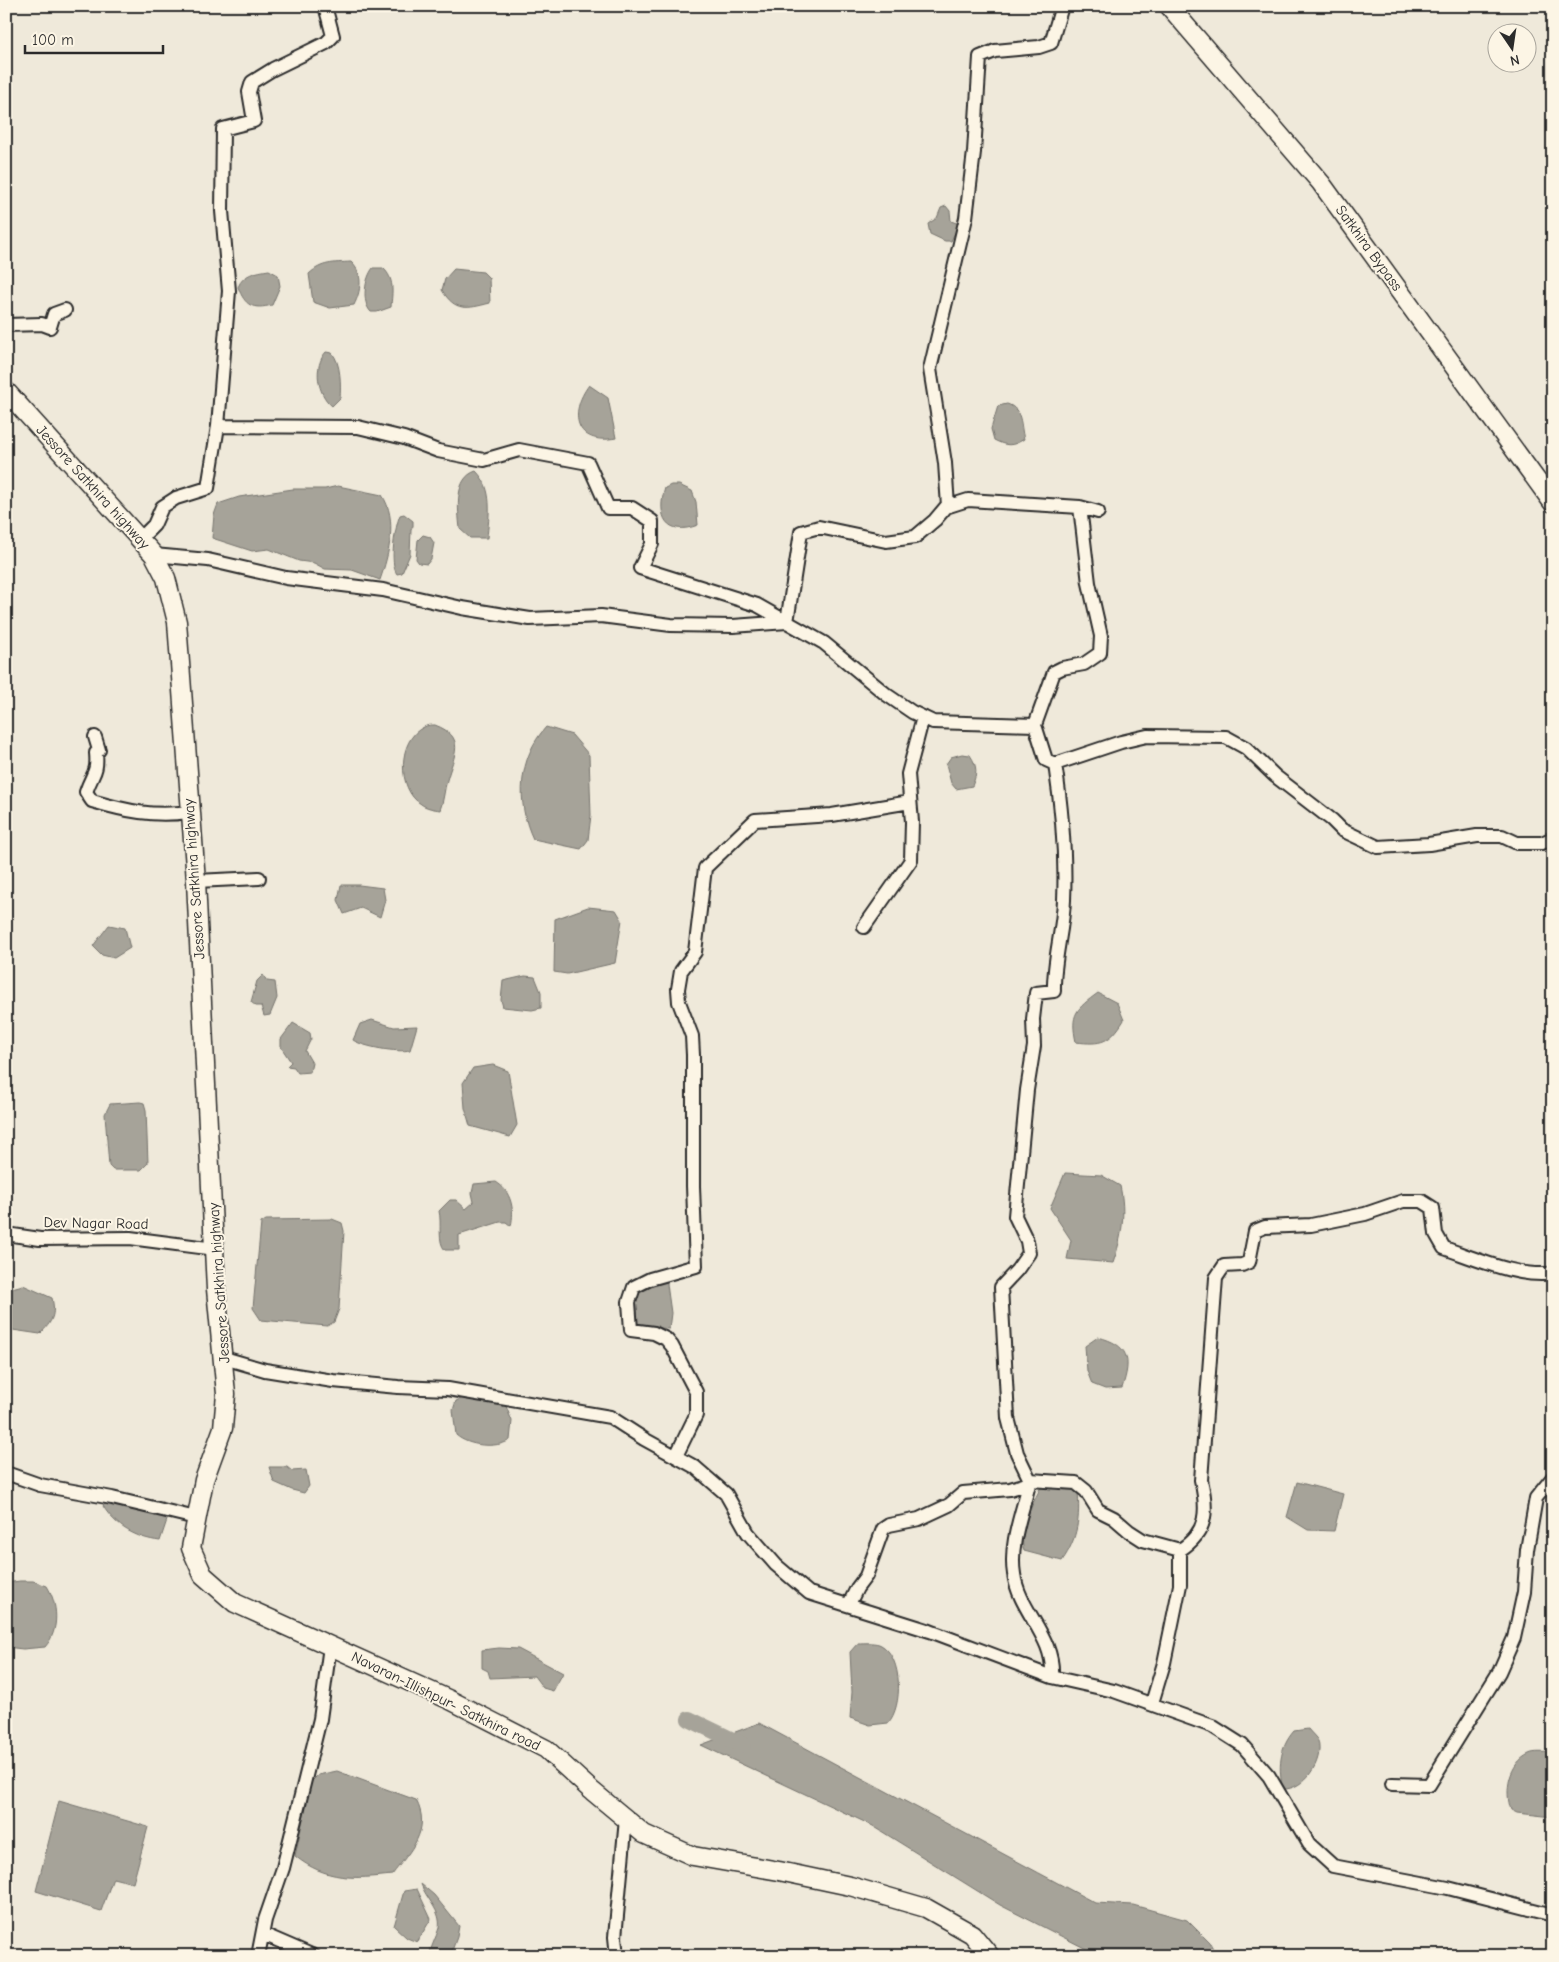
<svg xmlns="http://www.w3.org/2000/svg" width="1559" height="1962" font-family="'Comic Neue',sans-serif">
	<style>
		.water { fill: #a6a399; stroke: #75736d }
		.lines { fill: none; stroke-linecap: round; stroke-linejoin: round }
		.river { stroke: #a6a399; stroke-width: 16 }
		.minor-casing { stroke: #2b2b2b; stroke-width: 16 }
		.highway-casing { stroke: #2b2b2b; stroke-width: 21 }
		.minor { stroke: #fcf5e5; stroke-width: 12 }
		.highway { stroke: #fcf5e5; stroke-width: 18 }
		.labels { text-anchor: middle; stroke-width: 4; stroke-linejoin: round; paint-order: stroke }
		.street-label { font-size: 15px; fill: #2b2b2b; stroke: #fcf5e5 }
	</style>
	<rect width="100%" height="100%" fill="#efe9da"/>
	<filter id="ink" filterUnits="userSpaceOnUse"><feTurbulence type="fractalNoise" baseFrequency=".02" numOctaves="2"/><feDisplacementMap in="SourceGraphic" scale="10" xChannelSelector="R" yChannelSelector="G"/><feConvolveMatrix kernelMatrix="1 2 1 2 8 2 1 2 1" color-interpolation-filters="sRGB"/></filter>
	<g filter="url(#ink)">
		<path class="water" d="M946,206L950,211L951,221L959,224L951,241H945L930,234L928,224L937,218L941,208Z
			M351,262C364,274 361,291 354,305L330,308L313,302L309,274C322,262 333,263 351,262Z
			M373,268H383C395,279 392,292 391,307L377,312H371C361,302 365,278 373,268Z
			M454,269L483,272L489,278L490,303C467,309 455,312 442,290L445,279Z
			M269,270L278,275L280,286L272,305C253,310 245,306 238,287C243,274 256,272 269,270Z
			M326,352L332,353C341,363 341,385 340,398L332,406C317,394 313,366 326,352Z
			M589,385L608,398L616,438C575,446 568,413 589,385Z
			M1007,404C1023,409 1020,425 1024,439C1012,447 1006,446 994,440L991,429L998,406Z
			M476,471C494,489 489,515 487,538H470L460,529C458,509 454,478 476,471Z
			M671,485H679L692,491L696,502L698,525C666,537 656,516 665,488Z
			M338,486L382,495C398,519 389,554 380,580L352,570L325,569L314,563L299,561L269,549L252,551L212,538L214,515L218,504L239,497L293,489H325Z
			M404,514L413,521V526L411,530L410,554L402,573L397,574C389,563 395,527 400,515Z
			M423,535L430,537L434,543L431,559L427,564L419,563L416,559L418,540Z
			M435,725C467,737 454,755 447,780C444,790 444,800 440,810C434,809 426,808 421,804C397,790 397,739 424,727C427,725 432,725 435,725Z
			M546,727L572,735L589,755L591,815L588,840L581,849L533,839C516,803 518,758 546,727Z
			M962,754L970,755C978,767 977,774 972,786L956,789L951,783L946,764L951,757Z
			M341,885H359L383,888L385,900L380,917L361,908L344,914L338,900Z
			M588,907L616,910L622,920L615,963L567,974L554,972L555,919Z
			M109,925L125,928L130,948L114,958L102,955L93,946Z
			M263,975L267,981L275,982L277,998L270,1015L264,1016L261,1006H256L251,1002L257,981Z
			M525,976L535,977L541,992V1008L532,1010L503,1007L501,1000L503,981Z
			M1098,993L1117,1003L1124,1020C1110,1043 1101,1045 1076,1042C1070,1014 1076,1009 1098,993Z
			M372,1020L394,1027L417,1026L410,1050C398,1053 363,1047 353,1040L360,1024Z
			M293,1023L310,1033L311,1039L305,1051L312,1063L310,1072L298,1073L294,1067L287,1066L291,1062L281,1047V1039Z
			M493,1065L508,1071L517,1125L510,1137L470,1126L465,1108L463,1083L473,1068Z
			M140,1102L144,1103L146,1110L148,1163L141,1170H113L109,1166L105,1114L110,1104Z
			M1065,1173L1101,1175L1120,1186C1126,1213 1122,1237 1113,1263L1067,1259L1071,1240L1050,1208Z
			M496,1182C511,1191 515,1209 511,1226L506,1222H500L459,1235V1250H445C437,1242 442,1223 439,1211L450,1200H456L466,1209L474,1202L472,1193L474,1184Z
			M332,1219L342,1223L344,1231L339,1309L334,1322L327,1326L261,1320L253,1308L261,1223L266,1220Z
			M666,1277L671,1313L669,1329L636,1325L634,1294Z
			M23,1285L52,1298C56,1315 52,1322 40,1334L6,1329V1291L8,1289Z
			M1098,1337C1129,1345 1132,1359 1122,1388L1105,1389L1092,1384L1087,1371L1085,1346Z
			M463,1398L505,1404L512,1421L510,1440C496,1449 468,1446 456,1435L453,1410L456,1401Z
			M269,1467H287L292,1471L306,1470L309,1486L304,1493L292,1490L274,1482Z
			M1297,1482L1343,1494L1334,1531L1308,1530L1287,1517Z
			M1059,1486L1078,1491C1080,1518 1078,1538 1062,1561L1024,1551C1018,1533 1032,1504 1041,1487Z
			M106,1502L169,1514L160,1541C136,1538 116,1527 103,1506Z
			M20,1581H33L47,1586C58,1604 60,1630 45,1647L23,1649L6,1647V1583Z
			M858,1643C865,1643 876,1642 881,1645C903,1657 903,1707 888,1723L870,1725L850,1718L852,1692L850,1652Z
			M499,1648L518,1649L563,1673L553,1691L543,1688L534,1676L490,1678L488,1671L482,1668V1650Z
			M759,1723L1095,1903L1133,1905L1187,1920L1210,1943L1217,1956H1100L1000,1905L873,1826L701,1745Z
			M1308,1729C1311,1733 1316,1737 1318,1741C1324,1761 1304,1790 1283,1789C1278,1769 1279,1748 1294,1731Z
			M1549,1752L1553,1755V1817L1517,1813L1511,1810C1504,1791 1509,1763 1529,1754C1535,1751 1543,1753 1549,1752Z
			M337,1771L416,1800C432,1830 410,1851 392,1875C355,1879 326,1881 295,1856L311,1782L318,1775Z
			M59,1801L148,1827L133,1883L113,1878L101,1911L36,1891Z
			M421,1884L434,1895L459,1926L457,1937L450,1956H429C431,1946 436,1938 439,1928C442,1911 426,1899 421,1884Z
			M417,1889L431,1919L417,1942L407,1938L394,1926L404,1891Z"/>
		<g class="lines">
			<path class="river" d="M689,1719L743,1745"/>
			<g class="minor-casing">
				<path id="minor" d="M325,6L333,36L326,43L273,69L252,82L249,92L254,121L223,129L222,211L229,291L218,426L358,427L404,438L438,451L484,460L519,450L588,463L608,508H632L652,521V544L640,568L757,605L824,643L887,695L912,712L933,722L1035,725L1046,760L1055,764
					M6,325L42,324L50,327L54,314L65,310
					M948,506L945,463L930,369L966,218L974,152L980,57L995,51L1039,47L1051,43L1062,6
					M1080,507L1098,512
					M140,539L154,525L162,507L176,498L208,488L218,426
					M154,555L208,560L286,578L383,590L462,608L530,619L601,616L671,625L733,626L787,622L801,532L819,527L886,541L915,537L935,520L946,507L968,500L1080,507L1089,583L1101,636L1100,653L1084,664L1062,668L1054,672L1035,725
					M95,737L99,750L96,753C98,774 92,773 86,792L92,801C126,811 153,817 189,812
					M196,881L259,878
					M864,927L911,860L912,822L908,774L923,717
					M6,1234L40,1239L130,1238L215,1249
					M224,1358L265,1370L333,1381L398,1387L448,1389L610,1417L644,1439L695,1467L726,1494L748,1533L776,1565L809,1593L930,1631L1052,1677L1114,1691L1212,1726L1242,1745L1269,1776L1309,1844L1333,1866L1448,1888L1553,1915
					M676,1456L696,1415V1392L672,1346L666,1339L654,1333L631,1330L629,1302L634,1287L650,1279L696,1266L693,1186V1055L692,1036L679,1002L678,989L681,971L695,952L705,868L755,820L832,815L910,802
					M6,1473L40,1485L112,1498L196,1518
					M1030,1480L1017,1453L1008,1418L1001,1287L1017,1270L1029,1253L1027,1241L1015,1216L1027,1090L1034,1046L1033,1019L1036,993L1054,991C1053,961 1063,931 1064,900C1066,854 1062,810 1055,764L1121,742L1147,736L1226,737L1246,748L1275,776L1332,820L1342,830L1378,847L1429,844L1477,836H1502L1517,843H1542L1553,838
					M849,1604L857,1588L866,1576L883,1529L889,1525L919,1519L949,1505L963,1493L1010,1489L1030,1483
					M1052,1677C1055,1636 1019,1612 1014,1574C1009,1543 1023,1511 1030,1480L1076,1483L1086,1491L1098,1510L1114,1518L1129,1531L1143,1540L1180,1550
					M1152,1703L1164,1663L1180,1585V1550C1208,1532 1208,1510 1201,1480L1216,1278L1224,1266L1242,1265L1249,1262L1255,1231L1265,1227L1311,1225L1365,1214L1403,1201H1422L1433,1208L1436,1234L1444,1248C1474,1258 1521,1279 1553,1273
					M1392,1784L1429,1785L1499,1672L1514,1638L1524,1592L1527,1550L1536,1498L1553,1477
					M263,1934L314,1956
					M258,1956L265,1920L283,1868L320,1719L330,1646
					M617,1956L615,1937L626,1819"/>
			</g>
			<g class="highway-casing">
				<path id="highway" d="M1169,6L1321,183L1553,503
					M6,391L154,555L166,578L177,622L196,881L216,1289L226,1394L223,1428L204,1480L191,1548L203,1575L235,1603L450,1700L546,1749L591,1790L644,1834L693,1856L779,1871L850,1886L926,1908L972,1934L990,1956"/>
			</g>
			<use href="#minor" class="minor"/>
			<use href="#highway" class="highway"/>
		</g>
	</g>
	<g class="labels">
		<g class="street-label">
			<text transform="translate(1369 248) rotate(54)" y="5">Satkhira Bypass</text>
			<text transform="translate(93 487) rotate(48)" y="5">Jessore Satkhira highway</text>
			<text transform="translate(194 879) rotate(-94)" y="5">Jessore Satkhira highway</text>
			<text transform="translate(96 1223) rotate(1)" y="5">Dev Nagar Road</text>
			<text transform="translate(219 1283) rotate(-94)" y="5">Jessore Satkhira highway</text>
			<text transform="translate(446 1701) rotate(26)" y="5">Navaran-Illishpur- Satkhira road</text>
		</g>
	</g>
	<rect width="1559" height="1962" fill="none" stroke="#fcf5e5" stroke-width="25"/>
	<rect x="12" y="12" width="1534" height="1937" fill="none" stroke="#2b2b2b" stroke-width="2" filter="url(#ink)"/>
	<g transform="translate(1512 48) rotate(167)"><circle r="24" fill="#fcf5e5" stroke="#a8a49b"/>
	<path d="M0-4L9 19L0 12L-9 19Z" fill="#2b2b2b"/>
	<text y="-8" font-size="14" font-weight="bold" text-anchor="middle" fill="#2b2b2b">N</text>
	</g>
	<path d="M25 45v8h138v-8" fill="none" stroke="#2b2b2b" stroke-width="2.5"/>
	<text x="32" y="45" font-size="15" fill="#2b2b2b" stroke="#fcf5e5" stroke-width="4" paint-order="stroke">100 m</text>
</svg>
